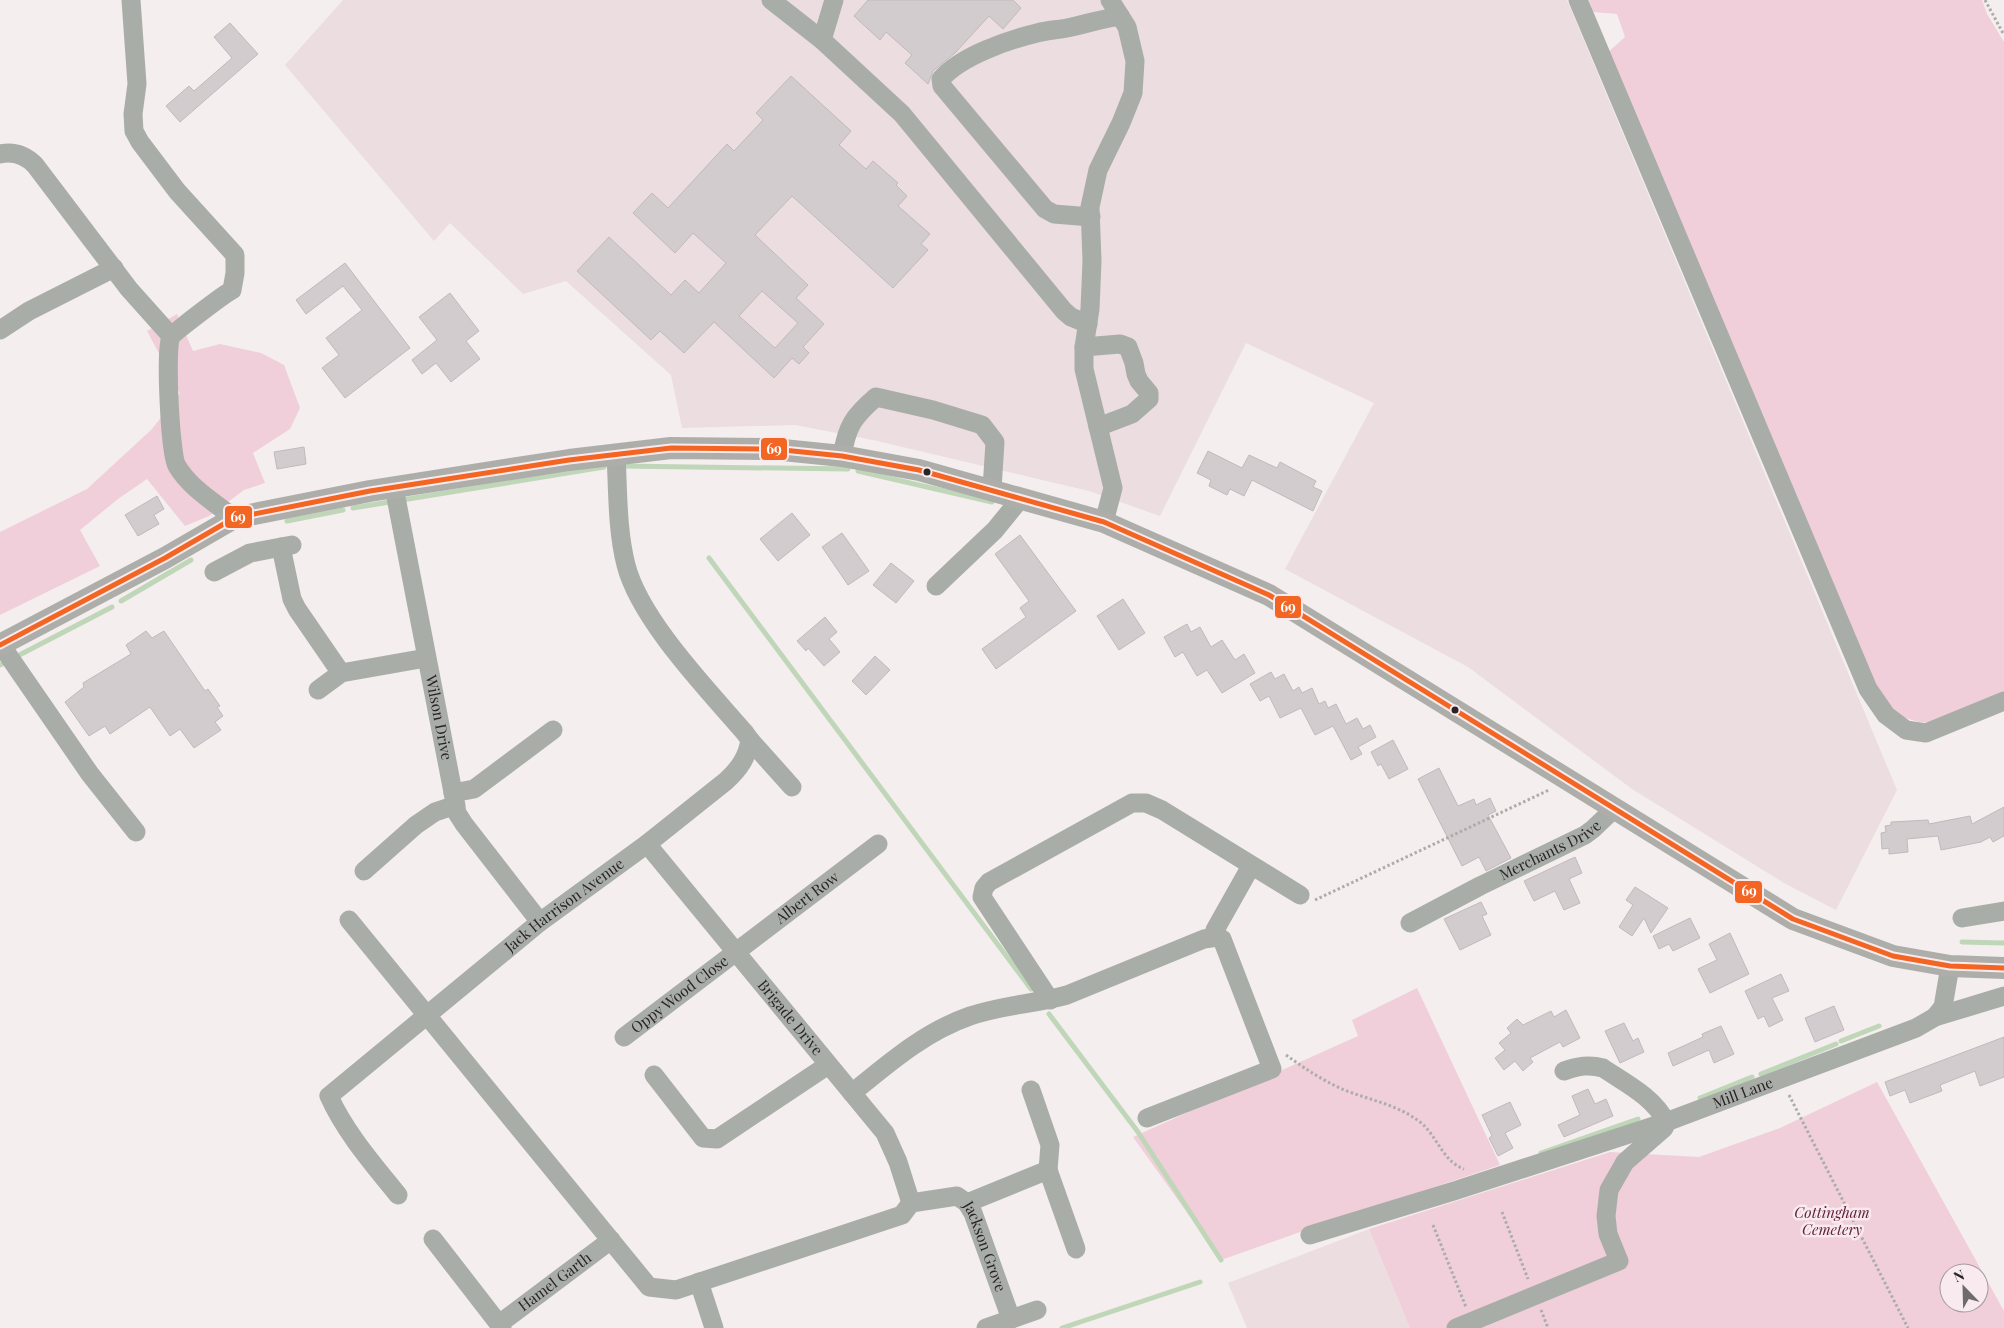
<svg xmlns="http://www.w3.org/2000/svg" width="2004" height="1328" font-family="'Playfair Display',serif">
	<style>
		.built { fill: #ebdde0 }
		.green { fill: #f0cfda; fill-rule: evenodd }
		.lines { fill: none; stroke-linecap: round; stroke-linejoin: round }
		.stream { stroke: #c0d6b8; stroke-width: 5 }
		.building { fill: #d2ccce; stroke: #c0babc; fill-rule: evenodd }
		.path { stroke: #acada9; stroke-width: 3; stroke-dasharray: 2.5 2.5; stroke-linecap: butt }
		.minor { stroke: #a9ada7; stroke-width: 19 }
		.major { stroke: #adaea9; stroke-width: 22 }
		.bus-1-casing { stroke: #f8eaee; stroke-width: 9 }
		.bus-1 { stroke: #f26522; stroke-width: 5 }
		.bus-dot { fill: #282325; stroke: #f8eaee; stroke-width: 2 }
		.labels { text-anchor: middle; stroke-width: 5; stroke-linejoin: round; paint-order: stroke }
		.street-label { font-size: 15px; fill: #282325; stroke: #f8eaee }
		.park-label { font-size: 15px; font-style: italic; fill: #62203c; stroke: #f8eaee }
		.line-badge { stroke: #f8eaee; stroke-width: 2 }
		.badge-label { font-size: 14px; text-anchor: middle; font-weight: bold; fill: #fff }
	</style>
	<rect width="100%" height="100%" fill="#f4eeef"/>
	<path class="built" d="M343,0H1567L1897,790L1836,910L1784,883L1632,789L1468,667L1285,569L1374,403L1246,343L1160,516L1089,491L873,440L795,425L682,428L671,375L566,281L523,294L450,223L434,241L285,65Z
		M1369,1229L1410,1328H1247L1228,1283Z"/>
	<path class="green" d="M1589,0H1982L1987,14L2004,42V694L1935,723L1919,722L1902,717L1885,706L1606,54L1625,37L1617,14L1593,12Z
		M177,314L193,351L220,344L261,353L284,365L300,408L290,429L253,453L265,483L244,490L209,516L185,526L147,479L118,499L80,530L100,566L0,615V532L87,489L152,429L180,393L147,331Z
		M1417,988L1500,1165L1303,1231L1221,1260L1133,1137L1358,1036L1352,1020Z
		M1877,1082L2004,1311V1328H1410L1369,1229L1610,1152L1699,1157L1780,1128ZM1949,1273H1979V1303H1949Z"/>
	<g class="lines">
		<path class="stream" d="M620,466L848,469
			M858,471L992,502
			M353,508L604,467
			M287,521L343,510
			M709,558L1031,989
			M121,601L191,560
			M0,665L112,607
			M1962,942L2004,943
			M1049,1014L1138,1132L1221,1260
			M1841,1041L1879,1026
			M1761,1074L1836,1044
			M1700,1098L1752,1077
			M1541,1153L1638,1119
			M1062,1328L1200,1282"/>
	</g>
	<path class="building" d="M868,0H1013L1021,8L1003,29L989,16L955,53L933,71L928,84L905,63L912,55L886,32L880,40L854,16Z
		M230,23L258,54L180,122L166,106L189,86L194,91L232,58L214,37Z
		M791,76L851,131L839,145L866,169L873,161L898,183L896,185L907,196L898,206L930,234L921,244L928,250L893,288L792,196L755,235L808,285L796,298L824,324L803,347L809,353L799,364L792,358L774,378L714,322L684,353L660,331L651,340L577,271L609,237L671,295L685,280L699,293L726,263L693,233L675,253L633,213L652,193L668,208L727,144L734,151L763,120L756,113ZM762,291L798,323L775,348L739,316Z
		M345,263L410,348L345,398L322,368L339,355L326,338L362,310L343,286L306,314L296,300Z
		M450,293L479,331L466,341L480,359L451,382L436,363L422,374L412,360L437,340L419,317Z
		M304,447L306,464L277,469L274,452Z
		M1208,451L1242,468L1249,455L1277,468L1280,462L1316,481L1313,487L1322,491L1313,511L1252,480L1244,496L1230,489L1227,495L1209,486L1211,480L1197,473Z
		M157,496L164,509L154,515L159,524L138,536L125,515Z
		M792,513L810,535L778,561L760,539Z
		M842,533L869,571L848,585L822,547Z
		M1020,535L1076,611L996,669L982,649L1026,617L1020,608L1029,601L995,554Z
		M891,563L914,581L896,603L873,585Z
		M1123,599L1145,633L1119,650L1097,616Z
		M825,617L837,632L829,639L840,652L824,666L808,648L806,651L797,641Z
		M1187,624L1191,632L1200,627L1211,647L1222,640L1235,660L1244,654L1255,673L1222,693L1207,670L1197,676L1183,652L1175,657L1164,637Z
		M146,631L152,638L164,631L205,691L208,689L220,706L217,707L223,716L215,722L221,730L194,748L180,729L170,736L150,707L110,734L105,726L89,736L65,702L84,687L83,683L131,654L126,645Z
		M875,656L890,670L866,695L852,681Z
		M1271,672L1275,679L1284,674L1293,691L1299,687L1302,693L1312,688L1319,704L1325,701L1328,708L1336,704L1346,724L1357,718L1363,729L1370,725L1376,737L1358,747L1362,754L1351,760L1333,726L1315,735L1301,708L1280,718L1269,696L1260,701L1250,684Z
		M1393,740L1408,769L1389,779L1381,764L1378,766L1371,752Z
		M1439,768L1458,806L1474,799L1476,805L1490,798L1496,811L1488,815L1511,858L1486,871L1479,857L1462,866L1418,779Z
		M2004,807V836L1993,842L1990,837L1981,842L1941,850L1938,836L1907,839L1908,852L1889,854V848L1882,849L1881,833L1886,832L1885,826L1891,825V822L1928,820L1929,824L1970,816L1972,824Z
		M1575,857L1582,873L1569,879L1580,903L1564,910L1555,891L1534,901L1524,881Z
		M1635,887L1668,908L1651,933L1644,918L1632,936L1619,927L1633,905L1626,900Z
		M1481,902L1487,914L1482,916L1491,935L1460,950L1444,919Z
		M1690,918L1700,938L1673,951L1669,944L1659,949L1653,936Z
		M1730,933L1749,974L1710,993L1698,969L1717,960L1709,944Z
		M1781,974L1789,991L1772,998L1783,1020L1769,1027L1764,1016L1758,1019L1745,991Z
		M1834,1006L1844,1030L1815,1042L1805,1018Z
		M1566,1010L1580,1038L1563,1047L1560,1042L1530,1058L1533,1062L1523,1071L1515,1061L1504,1070L1495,1058L1505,1050L1499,1043L1511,1033L1507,1028L1517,1019L1523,1025L1551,1011L1554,1017Z
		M1624,1023L1633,1041L1638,1038L1644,1052L1620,1063L1605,1031Z
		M1721,1026L1734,1054L1714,1063L1709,1050L1673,1066L1668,1053L1703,1037L1702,1034Z
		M2004,1037V1077L1980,1086L1975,1071L1940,1085L1942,1091L1910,1103L1905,1090L1890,1096L1885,1082Z
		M1588,1089L1595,1104L1606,1099L1613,1116L1564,1137L1558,1125L1580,1115L1572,1096Z
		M1510,1102L1521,1125L1505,1133L1513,1148L1498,1156L1489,1138L1492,1136L1482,1115Z"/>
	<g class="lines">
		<path class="path" d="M1985,0L2004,35
			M1315,900L1549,790
			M1286,1055C1304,1068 1322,1080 1342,1089C1368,1100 1397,1104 1420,1122C1437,1135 1442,1161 1464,1169
			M1789,1095L1908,1328
			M1502,1212L1528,1279
			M1433,1225L1466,1307
			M1541,1310L1548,1328"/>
		<g class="minor">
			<path d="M131,0L137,84L133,114L134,131L140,142L177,191L235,255V273L232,290C223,295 174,332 171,337C165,348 170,456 177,466C190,488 214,502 234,518"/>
			<path d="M771,0L822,40L902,114L1064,311L1071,317L1088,324"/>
			<path d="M1578,0L1868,689L1886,715L1906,730L1926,733L2004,701"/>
			<path d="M822,40L834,0"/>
			<path d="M0,154C14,151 25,155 35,165L129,289L171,336"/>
			<path d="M1091,217L1054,214L1045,209L942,86L941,79C961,56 1008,40 1037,33C1047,30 1057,30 1067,28C1085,24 1102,19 1120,16"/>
			<path d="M0,330L29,311L114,268"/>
			<path d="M1084,347L1120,344L1128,347L1134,363L1136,374L1139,381L1149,393V399L1132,414L1098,427"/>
			<path d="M842,456C847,426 853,417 876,397L933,410L982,425L995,442L992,489"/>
			<path id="s1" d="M394,487L457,813L464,824L540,922"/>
			<path d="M1104,522L1113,488L1084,369V347L1090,309L1092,261L1090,207L1098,170L1121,123L1133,93L1135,61L1127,27L1110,0"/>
			<path d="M281,547L292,599L297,609L341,673"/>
			<path d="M214,572L250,553L292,545"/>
			<path d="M936,586L995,530L1021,498"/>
			<path d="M1,645L90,774L136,832"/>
			<path d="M318,690L341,673L426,658"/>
			<path d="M750,740L792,787"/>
			<path d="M453,793L474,789L553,730"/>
			<path id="s2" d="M647,844L885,1133L898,1162L911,1203"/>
			<path d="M364,871L416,825L435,812L456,805"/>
			<path d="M1962,918L2004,911"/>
			<path d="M349,920L649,1287L676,1290L902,1215L911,1203"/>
			<path id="s3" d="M1410,923L1480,886L1585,835L1593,829L1615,808"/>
			<path d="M1213,937L1215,930L1251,866"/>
			<path d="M1050,1000L982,897L984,888L989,882L1132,803H1146L1162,810L1300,895"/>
			<path d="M1935,1017L1943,1007L1950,966"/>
			<path id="s4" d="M624,1037L878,844"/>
			<path id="s5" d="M1564,1071C1578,1066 1589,1064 1603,1068C1625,1083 1654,1097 1666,1122L1916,1028L1935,1017L2004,996"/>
			<path d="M654,1075L703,1138L717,1139L828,1065"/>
			<path d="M852,1093C889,1063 924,1032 970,1016C1001,1005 1035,1004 1067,995L1204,939L1218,937L1222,939L1272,1069L1147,1118"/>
			<path d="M1048,1170L1076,1249"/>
			<path id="s6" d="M398,1195C373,1164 345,1132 329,1096L540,922L647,844L726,781C739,769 747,758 750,740L745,733C708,690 640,620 626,565C617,530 618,491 616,455"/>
			<path id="s7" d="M911,1203L957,1196L967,1203L973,1213L1011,1319"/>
			<path d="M967,1203L1048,1170L1050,1145L1031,1090"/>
			<path d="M1310,1235L1454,1191L1666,1122"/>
			<path d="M433,1239L502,1328"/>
			<path d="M699,1282L714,1328"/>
			<path id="s8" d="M499,1324L611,1240"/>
			<path d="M986,1328L1037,1310"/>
			<path d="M1456,1328L1619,1261L1608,1234L1606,1216L1609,1190L1625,1162L1664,1128L1665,1126"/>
		</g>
		<path class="major" d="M0,645L165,558L234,518L370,491L569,460L671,448L773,449L842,456L919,470L1104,522L1269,595L1793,919L1893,956L1950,966L2004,968"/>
		<g class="bus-1-casing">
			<path id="bus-1" d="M0,645L165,558L234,518L370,491L569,460L671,448L773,449L842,456L919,470L1104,522L1269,595L1793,919L1893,956L1950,966L2004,968"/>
		</g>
		<use href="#bus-1" class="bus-1"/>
	</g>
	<g class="bus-dot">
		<circle cx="927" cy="472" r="4.5"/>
		<circle cx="1455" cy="710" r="4.5"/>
	</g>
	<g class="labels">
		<g class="street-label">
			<text dy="5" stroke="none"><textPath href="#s1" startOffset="235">Wilson Drive</textPath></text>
			<text dy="5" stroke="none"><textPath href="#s3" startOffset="158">Merchants Drive</textPath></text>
			<text dy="5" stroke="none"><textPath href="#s4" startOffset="230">Albert Row</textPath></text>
			<text dy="5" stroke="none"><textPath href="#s6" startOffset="424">Jack Harrison Avenue</textPath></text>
			<text dy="5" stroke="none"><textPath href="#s4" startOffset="70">Oppy Wood Close</textPath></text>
			<text dy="5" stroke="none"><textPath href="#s2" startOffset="225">Brigade Drive</textPath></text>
			<text dy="5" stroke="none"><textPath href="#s5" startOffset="206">Mill Lane</textPath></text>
			<text dy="5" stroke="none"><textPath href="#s7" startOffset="106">Jackson Grove</textPath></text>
			<text dy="5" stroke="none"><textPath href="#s8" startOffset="70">Hamel Garth</textPath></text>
		</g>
		<g class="park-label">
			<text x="1832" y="1218">Cottingham<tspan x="1832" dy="17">Cemetery</tspan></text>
		</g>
	</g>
	<g class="line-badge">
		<rect x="760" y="437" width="28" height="24" rx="5" fill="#f26522"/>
		<rect x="224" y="505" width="29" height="24" rx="5" fill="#f26522"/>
		<rect x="1274" y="595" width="28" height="24" rx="5" fill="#f26522"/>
		<rect x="1734" y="880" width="29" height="24" rx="5" fill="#f26522"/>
	</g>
	<g class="badge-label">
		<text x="774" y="454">69</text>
		<text x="238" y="522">69</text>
		<text x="1288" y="612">69</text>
		<text x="1749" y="896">69</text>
	</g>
	<g transform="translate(1964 1288) rotate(337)"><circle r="24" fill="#f8eaee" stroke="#a59a9e"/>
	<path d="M0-4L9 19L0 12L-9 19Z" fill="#6f6a6c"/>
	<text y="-8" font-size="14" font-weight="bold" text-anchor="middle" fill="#282325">N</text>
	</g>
</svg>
